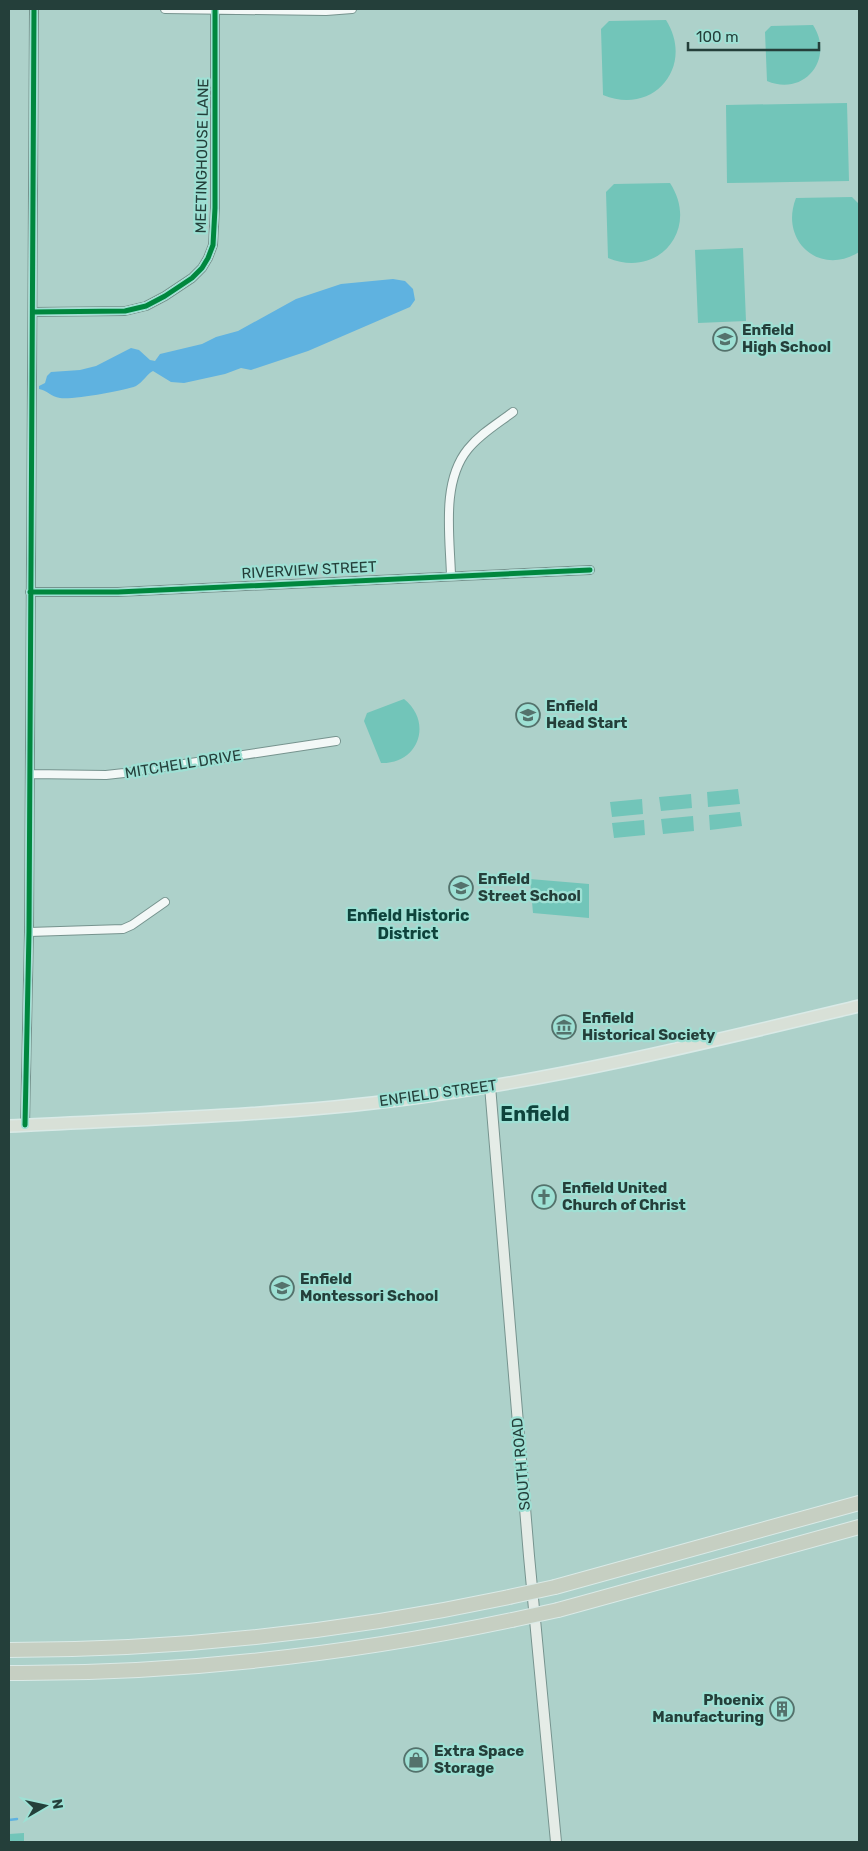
<svg xmlns="http://www.w3.org/2000/svg" width="868" height="1851" font-family="Rubik,sans-serif">
	<style>
		.green { fill: #72c5b9 }
		.water { fill: #5fb2e0 }
		.lines { fill: none; stroke-linecap: round; stroke-linejoin: round }
		.stream { stroke: #5fb2e0; stroke-width: 2.5 }
		.minor-casing { stroke: #76938e; stroke-width: 10 }
		.secondary-casing { stroke: #76938e; stroke-width: 12 }
		.primary-casing { stroke: #daeae7; stroke-width: 14 }
		.motorway-casing { stroke: #daeae7; stroke-width: 16 }
		.minor { stroke: #f3f8f7; stroke-width: 8 }
		.secondary { stroke: #e5ece7; stroke-width: 10 }
		.primary { stroke: #d8e0d7; stroke-width: 11 }
		.motorway { stroke: #c6cfc2; stroke-width: 14 }
		.motorway-bridge-casing { stroke: #daeae7; stroke-width: 16; stroke-linecap: butt }
		.motorway-bridge { stroke: #c6cfc2; stroke-width: 14 }
		.cycleway-casing { stroke: #9ee0d4; stroke-width: 8 }
		.cycleway { stroke: #00873e; stroke-width: 5 }
		.labels { text-anchor: middle; stroke-width: 4.5; stroke-linejoin: round; paint-order: stroke }
		.street-label { font-size: 15px; fill: #243f3a; stroke: #9ee0d4 }
		.poi-label { font-size: 15px; font-weight: bold; fill: #243f3a; stroke: #9ee0d4; text-anchor: start }
		.neighbourhood-label { font-size: 16px; font-weight: bold; fill: #0e433c; stroke: #9ee0d4 }
		.district-label { font-size: 20px; font-weight: bold; fill: #0e433c; stroke: #9ee0d4 }
	</style>
	<rect width="100%" height="100%" fill="#add1ca"/>
	<path class="green" d="M666,20C695,66 654,116 603,95L601,29L609,21Z
		M813,25C835,59 804,97 767,81L765,32L771,26Z
		M847,103L849,181L727,183L726,105Z
		M670,183C700,229 659,279 608,258L606,192L614,184Z
		M852,197L859,204V252C820,277 779,241 796,198Z
		M743,248L746,321L698,323L695,250Z
		M404,699C433,722 419,764 381,763L364,721L367,713Z
		M738,789L740,804L708,807L707,792Z
		M691,794L692,808L661,811L659,797Z
		M642,799L643,814L612,817L610,802Z
		M740,812L742,826L710,830L709,815Z
		M693,816L694,831L663,834L661,819Z
		M644,820L645,835L614,838L612,823Z
		M530,879L589,884V918L533,913Z
		M24,1833V1842H9V1834Z"/>
	<path class="water" d="M393,279L405,281L413,289L415,300L410,307L308,351L251,370L241,368L225,374L184,383L171,382L153,371C147,374 143,382 136,386C124,391 72,400 60,398C51,397 47,390 39,389V386L45,383L47,376L51,372L80,370L96,366L131,348L139,350L150,360L155,361L160,354L202,344L216,337L238,331L296,299L341,284Z"/>
	<g class="lines">
		<path class="stream" d="M9,1820L17,1819"/>
		<g class="minor-casing">
			<path id="minor" d="M165,9L326,11L352,9
				M33,312L125,311L146,306L165,296L192,278L202,268L208,258L213,245L215,208V9
				M451,576C450,536 441,482 468,449C480,434 497,424 513,412
				M30,592H118L590,570
				M30,774L106,775L124,773L336,741
				M29,932L123,929L132,925L165,902
				M25,1125L29,932L34,9"/>
		</g>
		<g class="secondary-casing">
			<path id="secondary" d="M490,1086L529,1556L556,1842"/>
		</g>
		<g class="primary-casing">
			<path id="primary" d="M9,1126C141,1119 275,1116 406,1099C559,1079 709,1042 859,1006"/>
		</g>
		<g class="motorway-casing">
			<path id="motorway" d="M555,1587L859,1503
				M558,1610L859,1527
				M9,1650C178,1650 344,1632 509,1597
				M9,1673C178,1674 346,1655 512,1620"/>
		</g>
		<use href="#minor" class="minor"/>
		<use href="#secondary" class="secondary"/>
		<use href="#primary" class="primary"/>
		<use href="#motorway" class="motorway"/>
		<g class="motorway-bridge-casing">
			<path id="motorway-bridge" d="M509,1597L555,1587
				M512,1620L558,1610"/>
		</g>
		<use href="#motorway-bridge" class="motorway-bridge"/>
		<g class="cycleway-casing">
			<path id="cycleway" d="M33,312L125,311L146,306L165,296L192,278L202,268L208,258L213,245L215,208V9
				M30,592H118L590,570
				M25,1125L29,932L34,9"/>
		</g>
		<use href="#cycleway" class="cycleway"/>
	</g>
	<defs>
		<g id="school-ring" transform="scale(1.25)"><circle r="9.5" fill="#9ee0d4" stroke="#54726c" stroke-width="1.5"/><path d="M0-5L7-2L0 1L-7-2ZM-4 1L0 2.5L4 1V4Q0 6-4 4Z" fill="#54726c"/></g>
		<g id="museum-ring" transform="scale(1.25)"><circle r="9.5" fill="#9ee0d4" stroke="#54726c" stroke-width="1.5"/><path d="M0-6L6-3V-2H-6V-3ZM-5-1h2V3h-2ZM-1-1h2V3h-2ZM3-1h2V3H3ZM-6 4H6V6H-6Z" fill="#54726c"/></g>
		<g id="church-ring" transform="scale(1.25)"><circle r="9.5" fill="#9ee0d4" stroke="#54726c" stroke-width="1.5"/><path d="M-1.2-6h2.4v3.5h3.3v2.4h-3.3V6h-2.4V-.1h-3.3v-2.4h3.3Z" fill="#54726c"/></g>
		<g id="building-ring" transform="scale(1.25)"><circle r="9.5" fill="#9ee0d4" stroke="#54726c" stroke-width="1.5"/><path d="M-4-6H4V6H1V3H-1V6H-4ZM-2.5-4.3h1.7v1.8h-1.7ZM.8-4.3h1.7v1.8H.8ZM-2.5-1h1.7V.8h-1.7ZM.8-1h1.7V.8H.8Z" fill="#54726c"/></g>
		<g id="shop-ring" transform="scale(1.25)"><circle r="9.5" fill="#9ee0d4" stroke="#54726c" stroke-width="1.5"/><path d="M-5-2.5h2.3a2.7 3.5 0 0 1 5.4 0H5L5.5 6h-11ZM-1.5-2.5h3a1.5 2.3 0 0 0-3 0Z" fill="#54726c"/></g>
	</defs>
	<g fill-rule="evenodd">
		<use href="#school-ring" x="725" y="339"/>
		<use href="#school-ring" x="528" y="715"/>
		<use href="#school-ring" x="461" y="888"/>
		<use href="#museum-ring" x="564" y="1027"/>
		<use href="#church-ring" x="544" y="1197"/>
		<use href="#school-ring" x="282" y="1288"/>
		<use href="#building-ring" x="782" y="1709"/>
		<use href="#shop-ring" x="416" y="1760"/>
	</g>
	<g class="labels">
		<g class="street-label">
			<text transform="translate(202 156) rotate(-89)" y="5">MEETINGHOUSE LANE</text>
			<text transform="translate(309 570) rotate(-3)" y="5">RIVERVIEW STREET</text>
			<text transform="translate(183 764) rotate(-9)" y="5">MITCHELL DRIVE</text>
			<text transform="translate(438 1093) rotate(-8)" y="5">ENFIELD STREET</text>
			<text transform="translate(521 1464) rotate(-95)" y="5">SOUTH ROAD</text>
		</g>
		<g class="poi-label">
			<text x="742" y="335">Enfield<tspan x="742" dy="17">High School</tspan></text>
			<text x="546" y="711">Enfield<tspan x="546" dy="17">Head Start</tspan></text>
			<text x="478" y="884">Enfield<tspan x="478" dy="17">Street School</tspan></text>
			<text x="582" y="1023">Enfield<tspan x="582" dy="17">Historical Society</tspan></text>
			<text x="562" y="1193">Enfield United<tspan x="562" dy="17">Church of Christ</tspan></text>
			<text x="300" y="1284">Enfield<tspan x="300" dy="17">Montessori School</tspan></text>
			<text x="764" y="1705" text-anchor="end">Phoenix<tspan x="764" dy="17">Manufacturing</tspan></text>
			<text x="434" y="1756">Extra Space<tspan x="434" dy="17">Storage</tspan></text>
		</g>
		<g class="neighbourhood-label">
			<text x="408" y="921">Enfield Historic<tspan x="408" dy="18">District</tspan></text>
		</g>
		<g class="district-label">
			<text x="535" y="1121">Enfield</text>
		</g>
	</g>
	<rect width="868" height="1851" fill="none" stroke="#243f3a" stroke-width="20"/>
	<g transform="translate(45 1806) rotate(81)" stroke="#9ee0d4" stroke-width="4" paint-order="stroke">
	<path d="M0-4L9 19L0 12L-9 19Z" fill="#243f3a"/>
	<text y="-8" font-size="14" font-weight="bold" text-anchor="middle" fill="#243f3a">N</text>
	</g>
	<path d="M688 42v8h131v-8" fill="none" stroke="#243f3a" stroke-width="2.5"/>
	<text x="696" y="42" font-size="15" fill="#243f3a" stroke="#9ee0d4" stroke-width="4" paint-order="stroke">100 m</text>
</svg>
